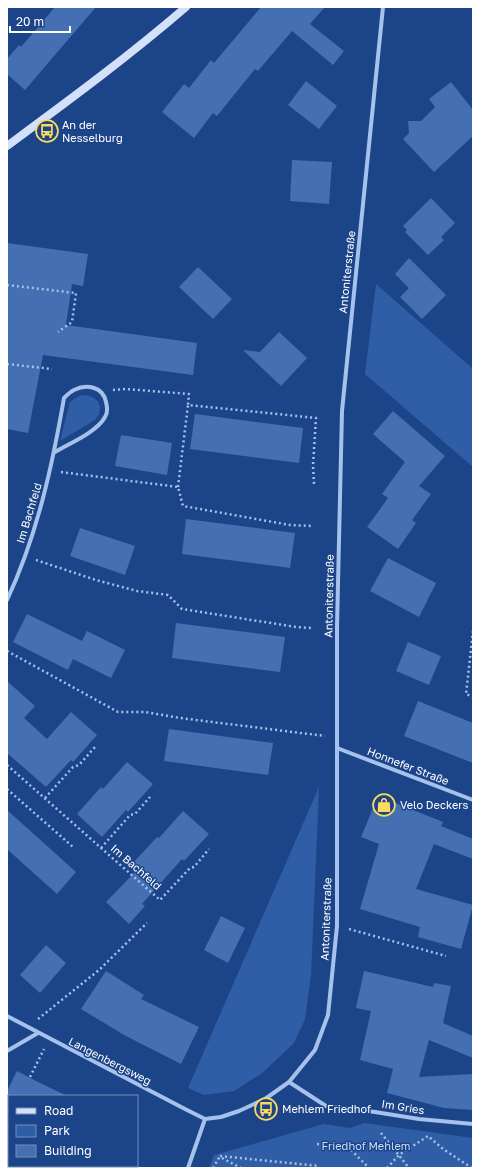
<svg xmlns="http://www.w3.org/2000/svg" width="480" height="1175" font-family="'Golos Text',sans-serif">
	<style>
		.green { fill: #2f5ea6 }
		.building { fill: #446fb2 }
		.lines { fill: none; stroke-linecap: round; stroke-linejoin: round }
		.path { stroke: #a6c1ec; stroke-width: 2.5; stroke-dasharray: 2 3; stroke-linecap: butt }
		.street { stroke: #a6c1ec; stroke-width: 4 }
		.secondary { stroke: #d2e0f9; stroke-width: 8 }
		.labels { text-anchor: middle; stroke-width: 3; stroke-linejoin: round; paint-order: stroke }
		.poi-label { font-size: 11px; fill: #fff; stroke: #1c4589; text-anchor: start }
		.street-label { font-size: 11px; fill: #fff; stroke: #1c4589 }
		.park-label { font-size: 11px; fill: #cbddf9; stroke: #1c4589 }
	</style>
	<rect width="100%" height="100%" fill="#1c4589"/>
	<path class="green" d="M376,284L473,369V467L365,374Z
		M85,395C99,396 105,409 95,420L60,441L70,402L79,396Z
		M319,787L311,975L305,1019L294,1043L262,1073L234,1091L204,1095L188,1088Z
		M364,1123L473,1138V1168H209L214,1155L324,1124L350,1128Z"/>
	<path class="building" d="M55,7H96L25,90L7,74V59L19,45L21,47Z
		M261,7H325L310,24L344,51L333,65L292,31L258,71L255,69L217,116L213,113L194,138L162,112L184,84L189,88L211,60L214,63Z
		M306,81L337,106L319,129L288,105Z
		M451,82L473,110V136L434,172L403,139L409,133L408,121H421L435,107L429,99Z
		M292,160L332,162L329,204L290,201Z
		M431,198L455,223L441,237L444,240L428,255L405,232L407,230L403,226Z
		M7,243L88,254L83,286L72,284L66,325L197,343L193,375L43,355L28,433L7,429Z
		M409,258L446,295L422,319L400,297L409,288L395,274Z
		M198,267L232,299L213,319L179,287Z
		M279,332L307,358L281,386L243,350L260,352Z
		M393,411L445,456L419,486L431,494L412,520L416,523L398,549L367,527L388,498L382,494L405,462L373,434Z
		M195,414L303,428L299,463L190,449Z
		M121,435L172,443L167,475L115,466Z
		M186,519L295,533L290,568L182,554Z
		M80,528L135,546L125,575L70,556Z
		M388,558L436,583L419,617L370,591Z
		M27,614L82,641L87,631L125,650L111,678L73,659L68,670L13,642Z
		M176,623L285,637L280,672L172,658Z
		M408,642L441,656L429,685L396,671Z
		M7,681L35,706L24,718L47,739L71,712L97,735L73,762L71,760L46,787L7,753Z
		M418,701L473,723V763L404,736Z
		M169,729L273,743L268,775L164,761Z
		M127,762L153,784L128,812L126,810L102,837L77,814L101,787L103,789Z
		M378,796L443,822L441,826L473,839V859L434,844L416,889L473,905L461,949L418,937L420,927L360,909L379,844L361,837Z
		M7,810L76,872L57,894L7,849Z
		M183,811L209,834L184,861L182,859L142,904L145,906L129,924L106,902L138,869L132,864L157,837L159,838Z
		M221,916L245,928L228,963L204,950Z
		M46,945L66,963L40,993L20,975Z
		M106,971L144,995L141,999L199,1027L181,1064L124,1035L81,1009Z
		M364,971L433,987L434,983L451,986L443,1023L473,1036V1058L429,1040L419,1077L473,1074V1110L444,1108L387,1093L393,1069L360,1060L371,1011L356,1008Z
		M17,1071L34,1080L67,1096H7V1091Z"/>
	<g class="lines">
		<path class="path" d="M7,285L76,293L72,322L58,332
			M7,364L52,369
			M113,390L126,389L189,394L188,405L316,418L313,465L314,484
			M61,472L178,487L183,506L290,525L313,526
			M178,487L188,405
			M36,560L96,580L137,591L168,595L182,609L296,627L311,628
			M473,631L466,694L473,697
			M7,651L118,712H145L180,718L325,736
			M7,765L160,900L190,868L194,867L209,849
			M7,789L73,847
			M45,798L73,767L79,765L95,747
			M101,848L130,815L135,814L150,797
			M349,929L446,956
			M38,1019L99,970L147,923
			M30,1077L44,1049
			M381,1133L409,1168
			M317,1144L349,1148L369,1168
			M220,1156L319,1166
			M222,1158L241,1168
			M213,1168L220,1156
			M387,1168L399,1155L428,1136L443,1149L472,1168"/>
		<path class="street" d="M7,600C37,536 52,467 64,398C67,395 70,392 74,390C86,384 103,386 106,402C107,406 108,413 105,417C97,432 70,443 55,452
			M337,748L473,800
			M7,1016L185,1109L205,1119
			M7,1051L38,1033
			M289,1082L326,1106L375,1112L419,1119L473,1124
			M205,1119L221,1117L239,1111L265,1099L289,1082L315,1050L328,1015L337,926V627L342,411L383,7
			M188,1168L205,1119"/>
		<path class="secondary" d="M7,146C68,101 128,57 186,7"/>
	</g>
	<defs>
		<g id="bus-ring" transform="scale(1.15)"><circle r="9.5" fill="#1c4589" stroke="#fcd963" stroke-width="1.5"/><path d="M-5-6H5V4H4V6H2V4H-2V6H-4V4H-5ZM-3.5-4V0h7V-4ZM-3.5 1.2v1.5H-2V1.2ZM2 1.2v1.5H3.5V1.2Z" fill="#fcd963"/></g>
		<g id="shop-ring" transform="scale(1.15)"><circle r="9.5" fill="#1c4589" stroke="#fcd963" stroke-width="1.5"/><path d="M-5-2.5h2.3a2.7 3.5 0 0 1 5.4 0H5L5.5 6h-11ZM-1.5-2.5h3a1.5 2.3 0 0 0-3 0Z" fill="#fcd963"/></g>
	</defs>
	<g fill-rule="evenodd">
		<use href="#bus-ring" x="47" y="131"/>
		<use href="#shop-ring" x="384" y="805"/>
		<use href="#bus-ring" x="266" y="1109"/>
	</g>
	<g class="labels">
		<g class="poi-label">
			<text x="62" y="129">An der<tspan x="62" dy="13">Nesselburg</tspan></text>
			<text x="400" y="809">Velo Deckers</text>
			<text x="282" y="1113">Mehlem Friedhof</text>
		</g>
		<g class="street-label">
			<text transform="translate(347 272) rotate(-84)" y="4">Antoniterstraße</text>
			<text transform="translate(29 513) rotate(-73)" y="4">Im Bachfeld</text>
			<text transform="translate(329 596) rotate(-89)" y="4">Antoniterstraße</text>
			<text transform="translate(408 766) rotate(21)" y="4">Honnefer Straße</text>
			<text transform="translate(136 867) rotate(41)" y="4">Im Bachfeld</text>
			<text transform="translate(326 919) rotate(-88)" y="4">Antoniterstraße</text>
			<text transform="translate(110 1061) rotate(27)" y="4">Langenbergsweg</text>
			<text transform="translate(403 1107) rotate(9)" y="4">Im Gries</text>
		</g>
		<g class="park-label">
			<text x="366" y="1150">Friedhof Mehlem</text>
		</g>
	</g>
	<rect width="480" height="1175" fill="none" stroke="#ffffff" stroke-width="16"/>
	<rect x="8" y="1095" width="130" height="72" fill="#1c4589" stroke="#778fb8"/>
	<rect x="16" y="1108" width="20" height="6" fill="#d2e0f9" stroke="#778fb8"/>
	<text x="44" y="1115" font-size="12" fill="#ffffff">Road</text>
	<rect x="16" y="1125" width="20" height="12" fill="#2f5ea6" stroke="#778fb8"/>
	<text x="44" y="1135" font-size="12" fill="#ffffff">Park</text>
	<rect x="16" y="1145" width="20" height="12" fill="#446fb2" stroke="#778fb8"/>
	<text x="44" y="1155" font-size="12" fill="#ffffff">Building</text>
	<path d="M10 26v6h60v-6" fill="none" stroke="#ffffff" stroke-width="2"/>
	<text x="16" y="26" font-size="12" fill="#ffffff" stroke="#1c4589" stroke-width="3" paint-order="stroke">20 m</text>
</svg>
